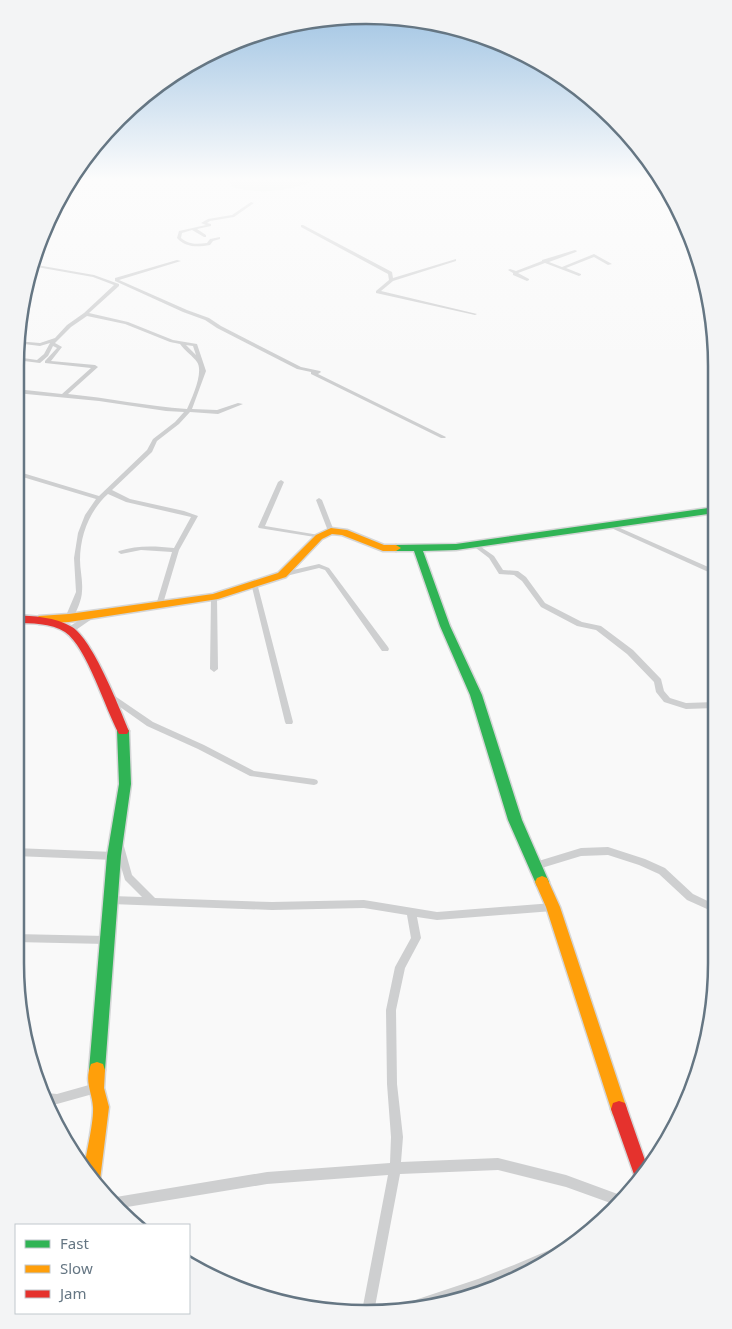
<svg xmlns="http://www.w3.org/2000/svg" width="732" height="1329" font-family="'Noto Sans',sans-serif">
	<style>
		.green { fill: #e8ebe6 }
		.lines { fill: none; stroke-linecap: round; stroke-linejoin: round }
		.fast-casing { stroke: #d5d6d7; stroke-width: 3 }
		.slow-casing { stroke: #d5d6d7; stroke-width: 3 }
		.jam-casing { stroke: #d5d6d7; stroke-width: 3 }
		.street { fill: #cecfd0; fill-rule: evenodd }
		.fast { fill: #30b455; fill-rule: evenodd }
		.slow { fill: #ff9f0a; fill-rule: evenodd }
		.jam { fill: #e5322d; fill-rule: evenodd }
		.rim { fill: none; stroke: #657683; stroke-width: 2.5 }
	</style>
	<rect width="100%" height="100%" fill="#f9f9f9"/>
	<path class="green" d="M318,179C291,191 261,195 232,187L229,180Z"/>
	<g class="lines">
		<g class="fast-casing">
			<path id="fast" d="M715,507V513L456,550L423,551L450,626L482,695L522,820L549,882L547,886L542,888L537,886L508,820L470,695L440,626L414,551H396L391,548L396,545L456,544Z
				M123,727L127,728L129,731L131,784L121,856L105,1070L103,1076L97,1078L91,1076L89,1070L107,856L119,784L117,731L119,728Z"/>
		</g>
		<g class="slow-casing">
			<path id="slow" d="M331,528L347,530L384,545H396L401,548L396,551H383L342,535L332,534L322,539L286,577L218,599L69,622L39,624L34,620L39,616L69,614L213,594L278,573L316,535Z
				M542,876L547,878L560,907L627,1109L625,1115L619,1117L613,1115L611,1109L546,907L535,882L537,878Z
				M97,1062L103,1064L105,1070L104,1088L109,1107L100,1180L97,1186L87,1176L84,1170C86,1153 94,1122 93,1107C92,1091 84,1082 91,1064Z"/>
		</g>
		<g class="jam-casing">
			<path id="jam" d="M15,615C33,616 56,617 72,627C93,640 119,707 129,731L127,734H119C105,709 87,647 65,632C51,623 31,623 15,623Z
				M619,1101L625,1103L647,1166L636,1180L611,1109L613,1103Z"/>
		</g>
		<path class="street" d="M251,202L254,203L234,217L210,221L207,223L211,224V226L197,229L206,235V237H204L192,230L182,233L181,238C189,245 197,244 207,243L210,239L220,237V239L213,241L210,245C198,247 186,248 177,238L179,231L206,225L201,223L208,219L232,215Z
			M301,225H303L392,272L393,278L456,259V261L393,281L381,291L477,314L475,315L376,293V291L389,280L388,274L301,227Z
			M687,231L689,233L681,235L679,234Z
			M575,250L577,251L576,252L549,262L562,267L594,254L612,264L608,265L594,257L566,268L581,274V275L579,276L545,263L518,273L529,279V280L527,281L513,275V273L508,270L510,269L516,271L542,261V260Z
			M177,260L181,261L119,280L187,310L209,318L221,326L301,367L320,371L321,372L318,374L446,437L445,438H441L311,374V372L297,369L217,328L205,320L183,312L115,281V278Z
			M31,264L94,275L119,284V286L89,313L128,322L173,340L197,344L206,371L192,409L217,410L238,403L243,404L218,414L190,412L179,424L157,441L152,452L112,490L130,499L184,511L198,516L179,550L162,607H160L156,605L172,552L141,550L121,554L118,552L119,551C137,545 155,546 174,548L191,517L126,502L108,494C90,510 80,535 80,560C80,570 83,581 82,591C82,600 76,612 72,620H69L65,618L76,592L74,558L78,533L85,515L96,499L16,475V471L99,496L147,450L153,439L175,422L184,412L166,411L99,401L16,393V389L62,394L91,368L45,363V361L57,348L53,346L48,356L40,363L16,360V357L37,360L44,354L50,343L40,346L16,343V341L40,343L55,338L67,325L84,313L114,285L93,277L31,266ZM87,316L125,324L170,342L180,344C185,351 193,356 197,362C204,372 192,398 187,409C147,406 108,398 68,394L98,367L95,365L51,361L62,347L55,343L71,327ZM186,345L193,346L196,355Z
			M16,399L22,403L16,408Z
			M281,480L284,482L265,526L319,535L321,536L322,537L321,538L259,528L258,527L278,482Z
			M319,498L322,500L334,531L333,532L331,533L328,531L316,500Z
			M611,524L715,570V575L609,527L608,526Z
			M474,542L494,556L503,570L518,571L526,577L545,603L582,622L601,626L633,650L661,679L664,691L670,698L686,703L715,702V708L686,709L664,702L656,692L654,682L627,654L596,630L577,626L541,607L522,581L514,575L499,574L489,558L472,545L471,544Z
			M319,564L329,568L388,647L389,649L388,651H382L325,570L319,568L282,577L279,575L280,573Z
			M252,581H256L257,583L293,722L292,724H286L285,722L251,583Z
			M212,595H216L217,597L218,669L214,672L210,669L211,597Z
			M92,612H95L99,614L73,632H67L66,630L67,628Z
			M109,692L153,722L204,745L254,771L314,779L317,780L318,782L317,784L314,785L250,776L198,749L147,726L106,697L105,695L106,693Z
			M119,839L122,840L123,843L132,875L155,898L272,902L364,900L437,912L553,903L556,904L558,907L556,910L553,911L437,920L417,917L421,938L405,968L396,1010L397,1084L403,1137L401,1162L498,1158L566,1175L623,1196L616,1205L566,1187L498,1170L400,1174L374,1312L362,1311L388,1175L267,1184L121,1208L112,1199L116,1197L267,1172L390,1163L391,1137L387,1084L386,1010L395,967L411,938L407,915L364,908L272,910L111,904L108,903L106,900L108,897L111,896L142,897L125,880L118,857L117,859L114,860L15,856V848L114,852L117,854L115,843L116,840Z
			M608,847L645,859L665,868L693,894L716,905V913L687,900L659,874L639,865L608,855L581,856L535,870L532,869L530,866L532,863L581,848Z
			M15,934L106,936L109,937L111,940L109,943L106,944L15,942Z
			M96,1083L100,1084L101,1088L100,1092L57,1104H49L43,1094L46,1093L57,1094Z
			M554,1248L559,1251C545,1260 531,1270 516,1277C477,1294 436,1302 394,1312V1311L396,1307L400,1305L478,1279L514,1265Z"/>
		<use href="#fast" class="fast"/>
		<use href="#slow" class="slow"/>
		<use href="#jam" class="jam"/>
	</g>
	<linearGradient id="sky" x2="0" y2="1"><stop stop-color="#9dc2e2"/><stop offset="0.49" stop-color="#fcfcfc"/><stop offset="1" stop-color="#fcfcfc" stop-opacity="0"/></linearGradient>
	<rect width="732" height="365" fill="url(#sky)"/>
	<path d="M0 0H732V1329H0ZM366 24H366A342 342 0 0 1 708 366V963A342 342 0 0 1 366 1305H366A342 342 0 0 1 24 963V366A342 342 0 0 1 366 24Z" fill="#f3f4f5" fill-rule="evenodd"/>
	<path class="rim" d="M366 24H366A342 342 0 0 1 708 366V963A342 342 0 0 1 366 1305H366A342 342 0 0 1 24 963V366A342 342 0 0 1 366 24Z"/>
	<rect x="15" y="1224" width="175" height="90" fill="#ffffff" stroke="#c1c8cd"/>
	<rect x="25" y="1240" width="25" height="8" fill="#30b455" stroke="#c1c8cd"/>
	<text x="60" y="1249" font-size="15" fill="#657683">Fast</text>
	<rect x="25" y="1265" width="25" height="8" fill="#ff9f0a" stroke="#c1c8cd"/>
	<text x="60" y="1274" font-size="15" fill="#657683">Slow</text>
	<rect x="25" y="1290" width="25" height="8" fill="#e5322d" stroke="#c1c8cd"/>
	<text x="60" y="1299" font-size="15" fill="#657683">Jam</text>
</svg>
